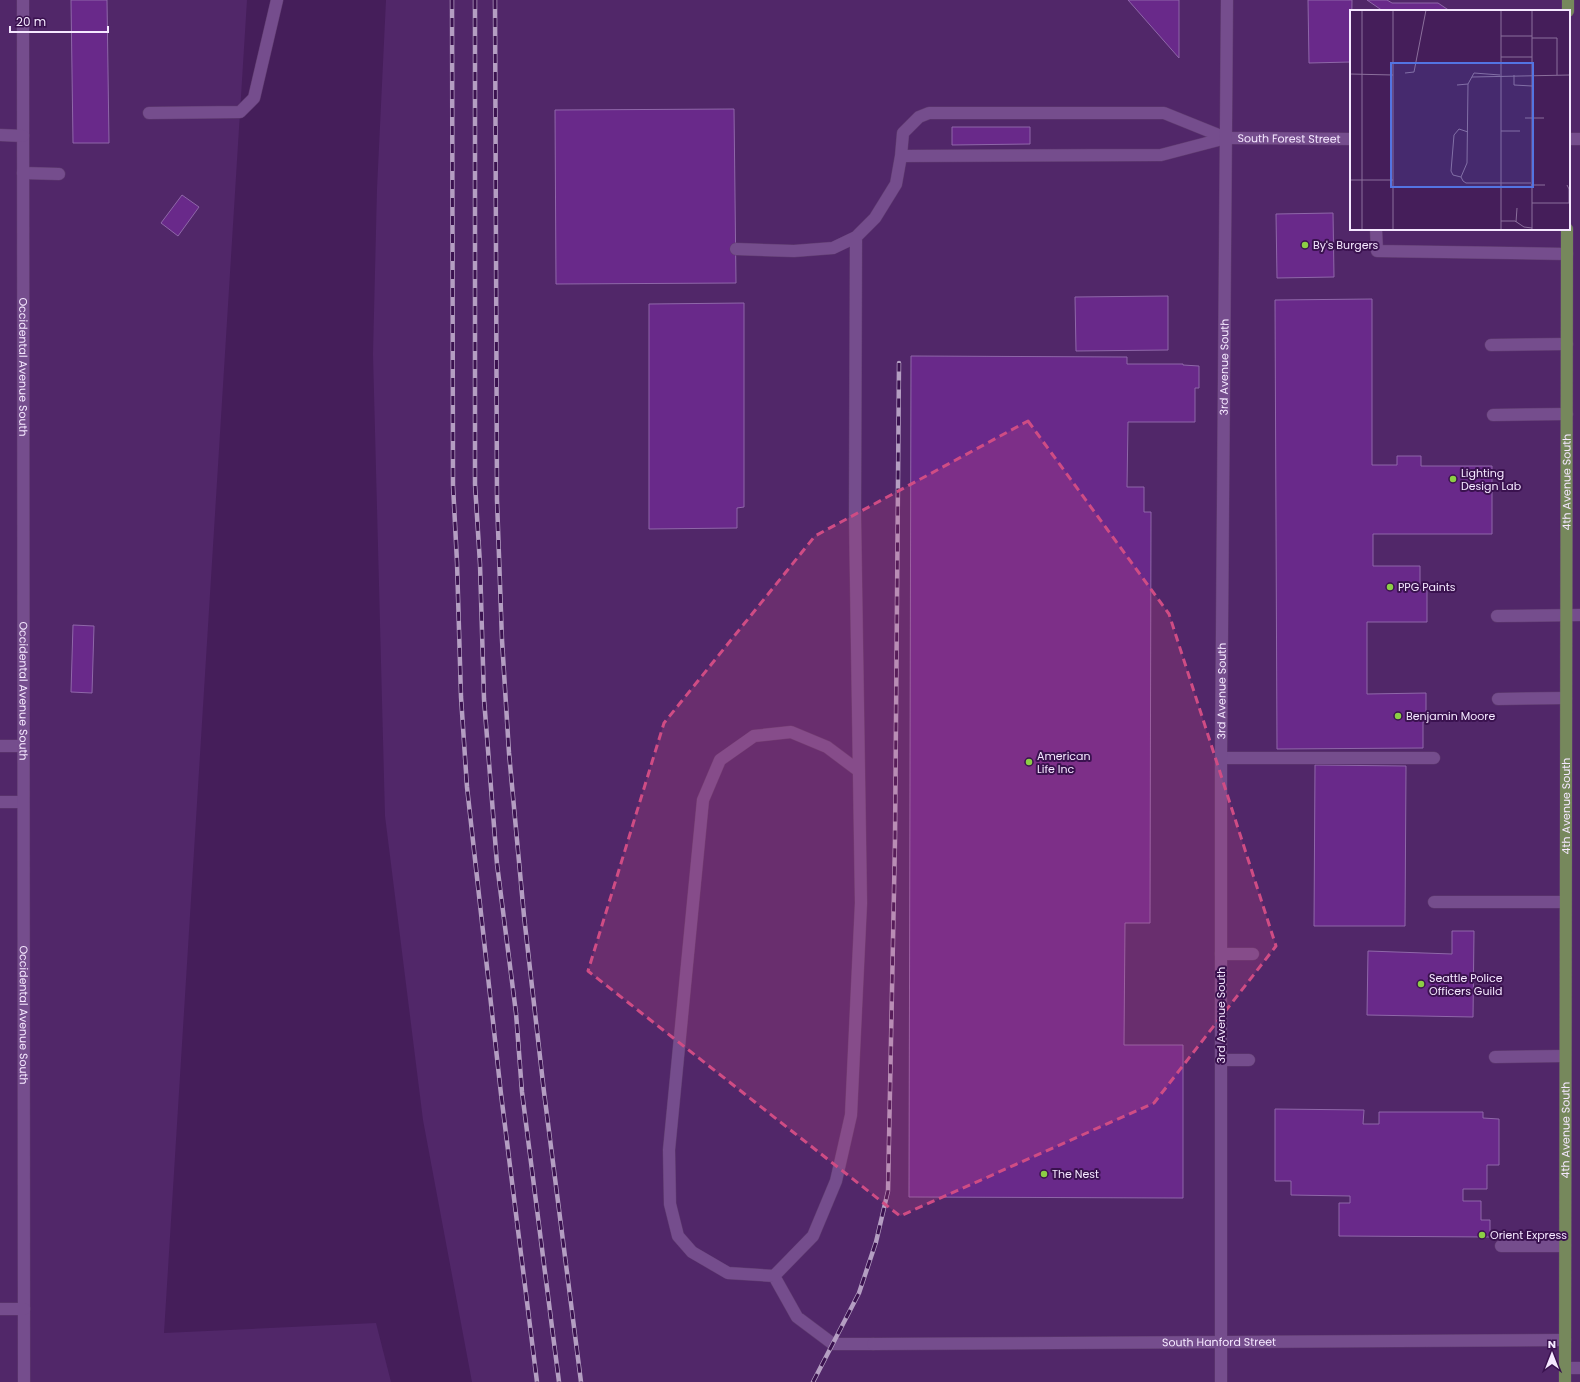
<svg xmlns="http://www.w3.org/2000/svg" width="1580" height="1382" font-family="Poppins,sans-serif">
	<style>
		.built { fill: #512769; fill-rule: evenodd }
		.building { fill: #69298a; stroke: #8f67a9 }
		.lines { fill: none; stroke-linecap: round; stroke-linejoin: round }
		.service-casing { stroke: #603d70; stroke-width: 13 }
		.minor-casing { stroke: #603d70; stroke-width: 13 }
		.primary-casing { stroke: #603d70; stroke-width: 13 }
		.service { stroke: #754d8d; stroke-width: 12 }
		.minor { stroke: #754d8d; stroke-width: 12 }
		.primary { stroke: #76885c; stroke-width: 12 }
		.rail-casing { stroke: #b49ec2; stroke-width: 4.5 }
		.rail { stroke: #3a124f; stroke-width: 3; stroke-dasharray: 9; stroke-linecap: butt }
		.marked { fill: #cf4c84; fill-opacity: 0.2; stroke: #cf4c84; stroke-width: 3; stroke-dasharray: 8 5; stroke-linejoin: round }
		.poi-dot { fill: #8cce45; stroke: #3a124f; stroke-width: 1.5 }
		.labels { text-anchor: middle; stroke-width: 4; stroke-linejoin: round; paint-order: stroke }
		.street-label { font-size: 11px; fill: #f5e8ff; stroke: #3a124f }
		.poi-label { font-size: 11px; fill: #f5e8ff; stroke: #3a124f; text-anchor: start }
		.inset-road { fill: none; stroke: #8b6f9c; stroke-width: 1 }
		.view { fill: #5374e2; fill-opacity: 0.15; stroke: #5374e2; stroke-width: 2 }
		.inset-edge { fill: none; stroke: #f5e8ff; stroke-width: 2 }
	</style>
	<rect width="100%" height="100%" fill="#451e5a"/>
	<path class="built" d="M0,0H247L164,1333L376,1323L391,1382H0Z
		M386,0H1580V1382H472L423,1120L385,816L373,354L377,189ZM1351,11H1569V229H1351Z"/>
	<path class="building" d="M71,0H107L109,143H73Z
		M1128,0H1179V58Z
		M1308,0H1352L1351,62L1309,63Z
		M1367,0H1387L1392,3H1438L1450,11H1383Z
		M734,109L736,283L556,284L555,110Z
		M952,127H1030V144L952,145Z
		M182,195L199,207L178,236L161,223Z
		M1333,213L1334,277L1277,278L1276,214Z
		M1168,296V350L1076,351L1075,297Z
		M1372,299V465H1397V456H1421V466H1492V534H1373V566H1420V590H1427V622H1367V694L1426,693V722H1423V748L1277,749L1275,300Z
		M744,303V507L737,508V528L649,529V304Z
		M911,356L1127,357V364H1183V365L1199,366V388H1195V422H1128L1127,487H1144V512H1151L1150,923H1125L1124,1045H1183V1198L909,1197Z
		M73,625L94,626L92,693L71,692Z
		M1315,765L1406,766L1405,926H1314Z
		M1452,931H1474L1473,1017L1367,1015L1368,951L1452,954Z
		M1275,1109L1364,1110L1363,1124H1379V1112H1483V1118L1499,1119V1165H1487V1189H1463V1201H1481V1220H1490V1237L1339,1236V1203H1350V1196L1291,1195V1181H1275Z"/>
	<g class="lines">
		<g class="service-casing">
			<path id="service" d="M149,113L240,112L254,98L277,0
				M901,156L1161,155L1226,138
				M23,173L59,174
				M1376,229L1377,251L1567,254
				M856,237L855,516L861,903L851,1115L836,1181L813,1236L774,1276L797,1317L833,1344H873
				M736,249L794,251L833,248L856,237L875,218L896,184L901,156L903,133L919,117L929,113H1164L1226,138
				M1491,345L1567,344
				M1493,415L1567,414
				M1497,616L1580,615
				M1498,699L1566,698
				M0,746H23
				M1221,758H1434
				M0,802H23
				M1434,902H1565
				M1221,954H1253
				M1495,1057L1565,1056
				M1221,1060H1249
				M1501,1246H1565
				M774,1276L728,1273L692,1252L678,1236L670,1204L669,1150L703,800L720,760L754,736L791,732L827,747L859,771
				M1565,1368H1580"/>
		</g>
		<g class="minor-casing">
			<g id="minor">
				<path id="s1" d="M23,0L24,1382"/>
				<path d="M0,135L23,136"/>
				<path id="s2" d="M1226,138L1351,139"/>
				<path d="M1569,139H1580"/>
				<path d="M0,1309H24"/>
				<path id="s3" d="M873,1344L1565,1340"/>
				<path id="s4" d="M1221,1382V758L1227,0"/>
			</g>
		</g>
		<g class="primary-casing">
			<g id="primary">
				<path d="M1568,11V0"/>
				<path id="s5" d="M1565,1382L1567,229"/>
			</g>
		</g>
		<use href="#service" class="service"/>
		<use href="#minor" class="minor"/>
		<use href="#primary" class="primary"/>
		<g class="rail-casing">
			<path id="rail" d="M452,0L453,485L457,562L461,697L467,787L501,1094L537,1382
				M475,0V484L480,564L484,699L497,864L516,1013L522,1092L559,1382
				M495,0L497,500L502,640L509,753L524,916L544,1092L581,1382
				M813,1382L859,1293L876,1242L888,1191L895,840L899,363"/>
		</g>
		<use href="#rail" class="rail"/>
	</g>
	<path class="marked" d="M1028,421L1169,614L1276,946L1154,1103L900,1216L588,971L664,723L815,536Z"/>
	<g class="poi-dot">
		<circle cx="1305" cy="245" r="4"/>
		<circle cx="1453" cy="479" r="4"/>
		<circle cx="1390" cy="587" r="4"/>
		<circle cx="1398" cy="716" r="4"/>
		<circle cx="1029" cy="762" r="4"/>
		<circle cx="1421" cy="984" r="4"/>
		<circle cx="1044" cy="1174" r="4"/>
		<circle cx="1482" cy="1235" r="4"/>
	</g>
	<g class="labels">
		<g class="street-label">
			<text dy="4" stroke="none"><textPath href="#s2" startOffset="63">South Forest Street</textPath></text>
			<text dy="4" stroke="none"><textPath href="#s1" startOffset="367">Occidental Avenue South</textPath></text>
			<text dy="4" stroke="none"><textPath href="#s4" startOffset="1015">3rd Avenue South</textPath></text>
			<text dy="4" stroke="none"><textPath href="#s5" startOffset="900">4th Avenue South</textPath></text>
			<text dy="4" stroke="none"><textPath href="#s1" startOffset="691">Occidental Avenue South</textPath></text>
			<text dy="4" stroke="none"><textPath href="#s4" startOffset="691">3rd Avenue South</textPath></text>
			<text dy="4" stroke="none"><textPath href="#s5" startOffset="576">4th Avenue South</textPath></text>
			<text dy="4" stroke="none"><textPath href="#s1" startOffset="1015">Occidental Avenue South</textPath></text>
			<text transform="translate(1221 1015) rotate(-90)" y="4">3rd Avenue South</text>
			<text dy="4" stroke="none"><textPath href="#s5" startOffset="252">4th Avenue South</textPath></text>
			<text dy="4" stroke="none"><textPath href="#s3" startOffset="346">South Hanford Street</textPath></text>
		</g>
		<g class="poi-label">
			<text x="1313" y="249">By's Burgers</text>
			<text x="1461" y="477">Lighting<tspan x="1461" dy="13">Design Lab</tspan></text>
			<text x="1398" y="591">PPG Paints</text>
			<text x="1406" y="720">Benjamin Moore</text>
			<text x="1037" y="760">American<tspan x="1037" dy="13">Life Inc</tspan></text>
			<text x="1429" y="982">Seattle Police<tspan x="1429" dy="13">Officers Guild</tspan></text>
			<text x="1052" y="1178">The Nest</text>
			<text x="1490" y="1239">Orient Express</text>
		</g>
	</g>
	<g transform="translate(1350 10)">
		<rect width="220" height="220" fill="#451e5a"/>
		<path class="inset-road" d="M43,0V220M182,0V220M151,26H182M182,28H207V65M151,47H182M55,63L64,62L76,0M0,64L43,65M164,65V75L182,76M122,67L220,65M118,74L117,153L111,167L113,171L116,173H181M107,75L118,74L124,63L150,65M175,108H194M151,121H170M111,167L103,165L101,161L104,125L109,119L118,122M0,170H43M181,175H195M182,193H219V179L217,175M151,211H165L174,217L182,218M166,212L167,198M12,220V0M151,220V0"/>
		<path class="view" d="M41,53H183V177H41Z"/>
		<rect width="220" height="220" class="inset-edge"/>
	</g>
	<g transform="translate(1552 1354)" stroke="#3a124f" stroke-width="3" paint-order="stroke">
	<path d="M0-3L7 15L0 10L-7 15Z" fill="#f5e8ff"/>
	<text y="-6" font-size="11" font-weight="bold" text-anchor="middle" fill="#f5e8ff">N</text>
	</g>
	<path d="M10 26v6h98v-6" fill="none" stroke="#f5e8ff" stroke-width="2"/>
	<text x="16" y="26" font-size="12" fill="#f5e8ff" stroke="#3a124f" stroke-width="3" paint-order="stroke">20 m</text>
</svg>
